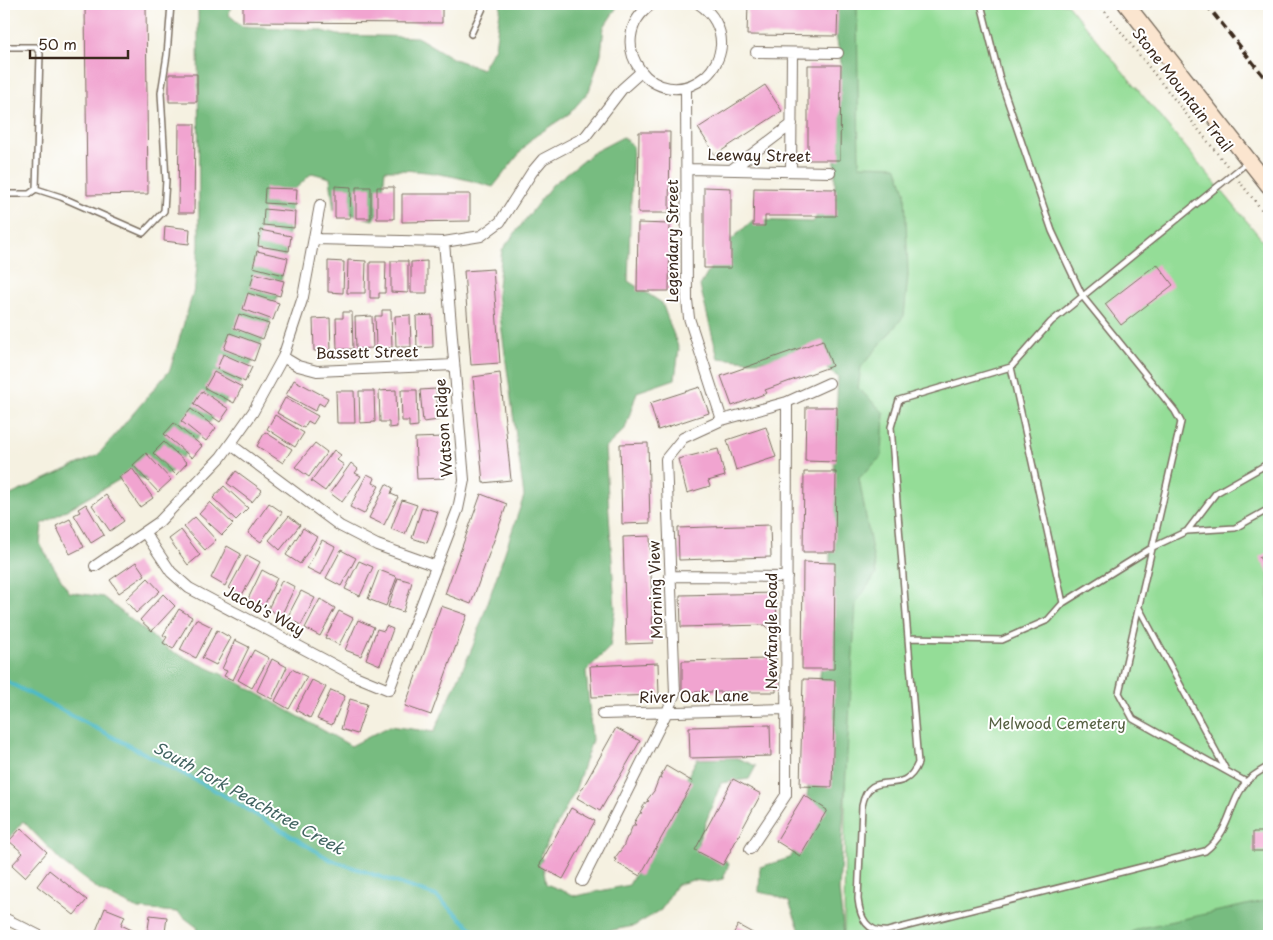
<svg xmlns="http://www.w3.org/2000/svg" width="1273" height="940" font-family="'Playpen Sans',sans-serif">
	<style>
		.green { fill: #94dd97; stroke: #68845a }
		.forest { fill: #77bc80; stroke: #59734f }
		.lines { fill: none; stroke-linecap: round; stroke-linejoin: round }
		.stream { stroke: #4dbac6; stroke-width: 4 }
		.building { fill: #f1a4d0 }
		.lane-casing { stroke: #7c7062; stroke-width: 8 }
		.street-casing { stroke: #7c7062; stroke-width: 12 }
		.secondary-casing { stroke: #7c7062; stroke-width: 18 }
		.path { stroke: #7c7062; stroke-width: 2.5; stroke-dasharray: 1 4; stroke-linecap: butt }
		.lane { stroke: #fff; stroke-width: 5 }
		.street { stroke: #fff; stroke-width: 10 }
		.secondary { stroke: #fbe5cf; stroke-width: 15 }
		.rail { stroke: #3b2a1e; stroke-width: 4; stroke-dasharray: 8 4; stroke-linecap: butt }
		.labels { text-anchor: middle; stroke-width: 4; stroke-linejoin: round; paint-order: stroke }
		.street-label { font-size: 15px; fill: #3b2a1e; stroke: #fff }
		.park-label { font-size: 15px; fill: #566042; stroke: #fff }
		.water-label { font-size: 16px; font-style: italic; fill: #426461; stroke: #fff }
	</style>
	<rect width="100%" height="100%" fill="#fff"/>
	<filter id="ink" filterUnits="userSpaceOnUse"><feTurbulence type="fractalNoise" baseFrequency=".02" numOctaves="2"/><feDisplacementMap in="SourceGraphic" scale="10" xChannelSelector="R" yChannelSelector="G"/><feConvolveMatrix kernelMatrix="1 2 1 2 8 2 1 2 1" color-interpolation-filters="sRGB"/></filter>
	<filter id="wash" filterUnits="userSpaceOnUse"><feTurbulence type="fractalNoise" baseFrequency=".0096" numOctaves="4" result="noise"/><feDisplacementMap in="SourceGraphic" scale="20" xChannelSelector="R" yChannelSelector="G"/><feGaussianBlur stdDeviation="1.12" result="paint"/><feColorMatrix in="noise" values="0 0 0 0 0 0 0 0 0 0 0 0 0 0 0 0 0 1.4 0 .05"/><feComposite in="paint" operator="in"/></filter>
	<g filter="url(#wash)">
		<rect width="100%" height="100%" fill="#f5f1e1"/>
		<path class="green" d="M852,4H1067L1269,248V914L1156,936H844Z"/>
		<path class="forest" d="M198,4H231L229,15L242,26L319,30L338,35L417,37L454,59L482,69L495,47L501,4H619L604,27L601,54L589,91L570,113L531,139L493,187C457,176 423,169 385,170L382,203L373,220L334,210L330,178L312,173L294,190L281,283L267,331L245,377L170,473L155,484L131,473L42,524L40,544L69,592L103,597L169,650L232,679L351,746L390,726L434,732L473,646L524,496L497,294L502,250L552,185L594,152L623,137L633,146L628,281L662,303L679,349L675,379L637,392L625,429L605,448L615,609L610,647L586,671L592,740L575,791L541,854L546,884L576,896L629,885L697,759L737,758L756,766L749,779L721,783L698,842L729,864L723,879L709,882L693,880L676,885L661,910L634,926L608,931L607,936H195L198,928L177,912L138,909L99,890L64,864L23,821L4,844V498L98,455L170,370L195,286L199,246Z
			M771,4H857L859,165L896,166L905,191L908,275L904,316L861,367L858,388L884,413L882,456L859,478L876,574L856,603L839,890L844,936H802L789,902L774,895L759,892L760,867L790,858L804,825L828,601L838,377L814,359L750,361L718,358L700,286L723,247L753,220L813,222L835,187V100L841,62L833,20L802,7Z
			M1269,900V936H1124L1137,929Z"/>
		<g class="lines">
			<path class="stream" d="M4,680L218,792L331,860L436,896L480,936"/>
		</g>
		<g id="blocks">
			<path class="building" d="M85,4H146L148,194L87,195Z
				M243,4H442V23L243,22Z
				M748,4H838L837,36L747,35Z
				M808,65H841L840,160H808Z
				M169,74H197V102H169Z
				M765,85L782,111L715,155L698,128Z
				M179,124H195L194,213H178Z
				M639,132H670L669,213H638Z
				M335,186L351,187L350,218H335Z
				M356,187H371V218H356Z
				M377,187H394V219H377Z
				M704,187L731,188V268H704Z
				M265,188L297,189L296,205L264,203Z
				M754,188L836,189V216H765V226H753Z
				M402,194H470V221L402,222Z
				M264,209L295,212L294,228L263,225Z
				M638,223L670,224L669,291H637Z
				M165,226L190,229L189,244L164,241Z
				M260,230L291,236L289,251L258,246Z
				M257,251L288,258L284,275L253,267Z
				M348,260L366,261L365,293H347Z
				M328,261L344,262L343,293L328,292Z
				M391,261H408V293L391,292Z
				M427,261V293H411V262Z
				M370,262H386L385,293H379V298H370Z
				M1157,264L1173,285L1121,325L1105,304Z
				M493,269L500,363L471,365L464,271Z
				M254,273L284,281L280,296L250,288Z
				M248,293L279,303L273,320L243,309Z
				M382,310H391L392,348H376L375,316H382Z
				M343,312H352L353,349H337L336,318H343Z
				M239,314L269,324L263,339L234,328Z
				M410,315L411,347H396L395,316Z
				M432,315L433,347L417,348L416,316Z
				M372,316L373,348L356,349L355,317Z
				M330,318L331,350L314,351L313,319Z
				M230,333L260,344L254,361L224,349Z
				M823,340L832,366L765,390L767,393L732,406L721,376Z
				M223,354L252,367L245,382L217,369Z
				M214,372L242,387L234,403L205,388Z
				M500,373L511,480L483,483L473,377Z
				M294,380L328,398L324,406L319,403L315,411L286,395Z
				M700,387L709,413L658,430L650,403Z
				M436,389L439,420L423,422L420,390Z
				M396,390L397,427L389,428V422H380L379,391Z
				M401,390H417L418,426L409,427V421H402Z
				M202,391L229,409L220,422L194,404Z
				M336,391H354L355,423H337Z
				M359,391H374L375,422L360,423Z
				M285,398L318,416L313,424L308,421L304,428L277,413Z
				M806,407H837L836,462L805,461Z
				M191,409L216,428L206,441L181,421Z
				M275,415L304,433L295,447L267,429Z
				M174,423L202,446L192,458L164,434Z
				M766,427L776,457L736,470L727,440Z
				M265,432L292,449L283,463L257,446Z
				M443,437L445,478L417,479L415,438Z
				M164,442L187,463L176,475L153,453Z
				M315,443L327,452L309,477L295,467Z
				M648,443L650,523L622,524L620,444Z
				M718,449L725,476L708,481L710,486L687,493L678,459Z
				M334,450L341,455L337,460L344,465L325,491L311,481Z
				M146,453L171,480L158,492L133,465Z
				M351,463L358,469L355,473L361,476L342,502L330,493Z
				M132,468L153,498L140,507L119,477Z
				M236,471L262,490L252,502L227,483Z
				M804,472H836L835,552H803Z
				M367,474L375,478L373,483L379,486L364,514L350,507Z
				M386,484L393,488L391,494L398,497L384,525L369,518Z
				M224,486L248,508L236,520L213,498Z
				M481,494L507,504L471,604L445,594Z
				M106,495L124,521L110,531L92,505Z
				M402,500L417,505L405,534L391,529Z
				M210,502L233,524L222,535L199,514Z
				M269,503L282,512L261,542L248,533Z
				M86,504L104,535L91,543L74,515L80,512L78,509Z
				M422,507L438,512L427,543L412,538Z
				M289,516L300,525L280,550L269,540Z
				M195,517L216,540L205,550L184,527Z
				M70,519L84,547L70,554L56,526Z
				M770,525L771,557L679,560L678,528Z
				M303,528L317,537L300,564L286,555Z
				M181,530L200,555L188,565L169,539Z
				M650,536L653,643L626,644L623,537Z
				M322,540L335,547L321,575L307,568Z
				M227,546L241,554L225,586L211,578Z
				M341,550L356,558L341,586L326,578Z
				M1268,552L1269,554V574L1259,557Z
				M247,555L260,562L242,595L229,588Z
				M359,561L373,567L360,596L345,589Z
				M136,562L145,575L119,593L110,580Z
				M803,562L835,563L834,669H802Z
				M262,570L277,578L264,606L248,599Z
				M379,570L397,577L386,606L368,599Z
				M148,578L160,591L136,613L125,600Z
				M398,578L412,582L403,612L388,607Z
				M282,580L295,587L281,616L268,609Z
				M301,591L315,598L301,625L287,618Z
				M776,593L777,628H767L766,625L681,627L680,595Z
				M163,594L175,606L152,631L140,620Z
				M320,599L335,608L320,636L305,628Z
				M441,606L467,615L431,715L405,706Z
				M179,609L192,617L173,649L163,643L167,637L163,635Z
				M339,611L353,618L339,645L325,638Z
				M196,619L212,627L196,658L180,650Z
				M358,620L374,627L361,656L345,650Z
				M386,626L393,629L380,665L366,659L377,629L384,631Z
				M217,630L231,638L216,665L202,658Z
				M235,640L249,647L233,680L224,676L227,671L222,669Z
				M254,650L269,658L252,688L238,680Z
				M766,656H776V692H682V661L766,659Z
				M272,659L287,667L272,699L257,691Z
				M658,663L659,695L592,697L590,666Z
				M292,669L307,677L289,709L275,701Z
				M803,679L835,680L832,787L800,786Z
				M312,680L326,687L310,718L296,710Z
				M331,690L345,696L332,725L317,719Z
				M350,699L367,704L357,734L341,729Z
				M770,725L771,756L690,758L689,727Z
				M616,728L640,741L639,743L600,811L577,798Z
				M666,766L693,782L640,876L615,862L616,859H614L623,847L627,837H628L633,825H636L634,823L640,813H642L640,812L646,802L649,801L647,800L654,791L659,778L661,779L660,777Z
				M733,779L761,794L723,865L695,850Z
				M804,795L827,810L800,856L776,841Z
				M571,808L595,821L563,879L539,866Z
				M21,828L47,852L25,877L12,865L23,853L9,841Z
				M1253,832H1269V851H1253Z
				M49,870L87,900L74,915L37,886Z
				M105,908L125,916L121,925L134,931L132,935L135,936H94Z
				M150,915L167,917L165,932L181,934V936H147Z
				M738,925L758,936H732Z"/>
		</g>
	</g>
	<g filter="url(#ink)">
		<use href="#blocks" fill-opacity="0" stroke="#7c7062" stroke-width="1"/>
		<g class="lines">
			<g class="lane-casing">
				<path id="lane" d="M981,4L1000,79L1052,231L1083,297L1175,411L1181,422L1119,693L1133,719L1246,782
					M471,34L483,8V4
					M4,47H36L40,54L36,189L29,194H4
					M1249,161L1051,322L1011,367L899,400L891,427L918,763C903,801 870,764 862,806L858,899C860,918 867,933 888,931L1205,851C1232,830 1228,803 1247,781C1253,775 1262,770 1269,766
					M36,189L61,197L143,233L164,211L166,180L161,93L167,55L171,4
					M1011,367L1063,603
					M1269,463L1216,493L1187,531L1235,528L1269,509
					M1139,608L1226,770
					M908,638L1002,640L1048,620L1063,603L1153,547L1187,531"/>
			</g>
			<g class="street-casing">
				<path id="street" d="M652,4C599,41 655,118 706,76C714,69 720,57 721,46C722,29 713,13 699,4
					M756,52L838,53
					M686,87L687,300L689,318L722,420
					M687,169L830,172
					M731,170L792,124
					M791,171L792,53
					M315,239L444,242L481,236L500,222L532,172L543,159L585,137L622,89L641,72
					M283,357L298,366L317,371L454,365
					M230,444L340,526L377,545L436,566
					M145,533L171,572L189,588L355,676L389,690L458,509L464,480L444,242
					M95,566L159,522L221,457L253,412L283,357L303,297L320,205
					M670,576L787,577
					M602,714L787,709
					M750,849L786,795L787,402
					M582,881L667,712L675,693L666,459L683,438L722,420L787,402L829,383
					M4,918L40,936"/>
			</g>
			<g class="secondary-casing">
				<path id="secondary" d="M1126,4L1269,186"/>
			</g>
			<path class="path" d="M1099,4L1228,167
				M1239,181L1269,219"/>
			<use href="#lane" class="lane"/>
			<use href="#street" class="street"/>
			<use href="#secondary" class="secondary"/>
			<path class="rail" d="M1206,4L1269,83"/>
		</g>
	</g>
	<g class="labels">
		<g class="street-label">
			<text transform="translate(1182 90) rotate(52)" y="5">Stone Mountain Trail</text>
			<text transform="translate(759 156) rotate(1)" y="5">Leeway Street</text>
			<text transform="translate(673 241) rotate(-90)" y="5">Legendary Street</text>
			<text transform="translate(367 353) rotate(-1)" y="5">Bassett Street</text>
			<text transform="translate(444 428) rotate(-94)" y="5">Watson Ridge</text>
			<text transform="translate(656 590) rotate(-92)" y="5">Morning View</text>
			<text transform="translate(264 611) rotate(28)" y="5">Jacob's Way</text>
			<text transform="translate(772 631) rotate(-90)" y="5">Newfangle Road</text>
			<text transform="translate(694 697) rotate(-1)" y="5">River Oak Lane</text>
		</g>
		<g class="park-label">
			<text x="1057" y="729">Melwood Cemetery</text>
		</g>
		<g class="water-label">
			<text transform="translate(249 798) rotate(29)" y="6">South Fork Peachtree Creek</text>
		</g>
	</g>
	<rect width="1273" height="940" fill="none" stroke="#fff" stroke-width="20"/>
	<path d="M30 50v8h98v-8" fill="none" stroke="#3b2a1e" stroke-width="2.5"/>
	<text x="38" y="50" font-size="15" fill="#3b2a1e" stroke="#ffffff" stroke-width="4" paint-order="stroke">50 m</text>
</svg>
